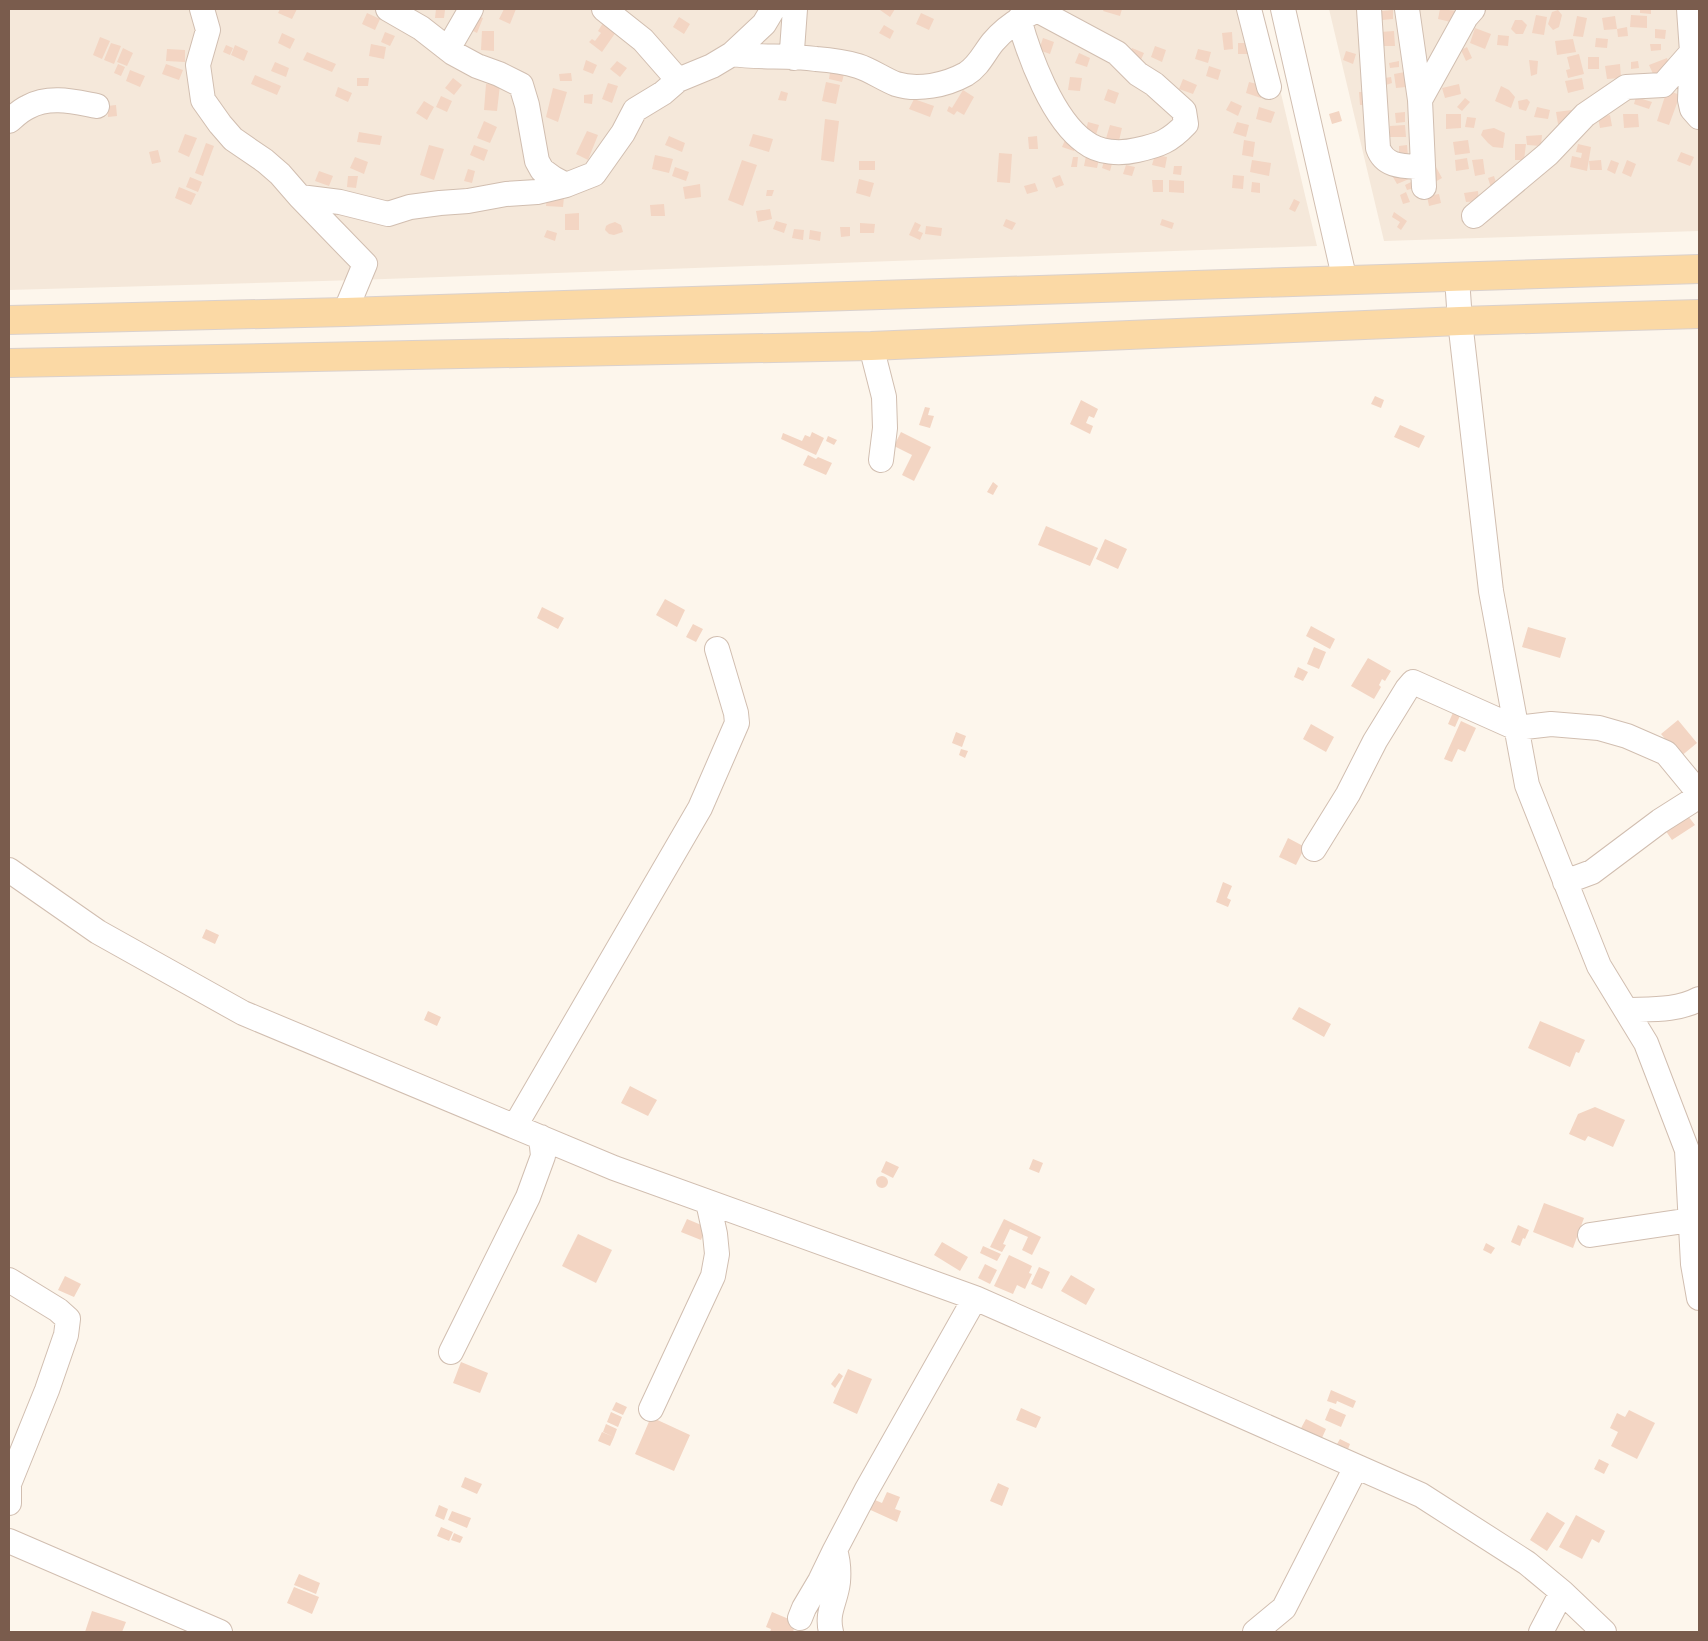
<svg xmlns="http://www.w3.org/2000/svg" width="1708" height="1641" font-family="'Roboto Condensed',sans-serif">
	<style>
		.residential { fill: #f5e8da }
		.building { fill: #f3d5c3 }
		.lines { fill: none; stroke-linecap: round; stroke-linejoin: round }
		.minor-casing { stroke: #d1beb0; stroke-width: 26 }
		.major-casing { stroke: #dad1cd; stroke-width: 30 }
		.minor { stroke: #fff; stroke-width: 24 }
		.major { stroke: #fbd9a5; stroke-width: 28 }
	</style>
	<rect width="100%" height="100%" fill="#fdf6ec"/>
	<path class="residential" d="M9,9H1261L1317,246L357,280L9,290Z
		M1329,9H1699V231L1384,241Z"/>
	<path class="building" d="M280,9H297L292,19L278,13Z
		M436,9L445,10L444,18H435Z
		M504,9H516L510,24L499,19Z
		M882,9H895L890,17L880,10Z
		M1104,9H1122L1120,16L1103,11Z
		M1440,9L1457,11L1455,23L1438,19Z
		M1640,9H1651V14L1640,13Z
		M1393,10V19L1382,20V11Z
		M1558,10L1562,15L1559,27L1553,30L1548,24L1552,12Z
		M367,13L380,19L375,30L362,24Z
		M921,13L934,19L929,30L916,24Z
		M473,14L483,18L477,33L467,28Z
		M1536,15L1547,17L1544,35L1532,33Z
		M1631,15L1647,16V28L1630,27Z
		M1577,16L1587,18L1583,37L1573,36Z
		M1615,16L1617,29L1604,30L1602,18Z
		M679,17L690,24L684,34L673,27Z
		M1515,20H1522L1527,25L1523,34H1516L1511,29Z
		M603,23L616,32L602,52L589,42L592,39L595,41L601,33L598,31Z
		M884,25L894,31L890,39L879,33Z
		M1627,27L1628,36L1618,37L1617,29Z
		M1475,28L1491,34L1485,49L1470,43Z
		M1655,29L1666,30L1665,39L1655,38Z
		M482,31H494V51L481,50Z
		M1394,31L1395,46H1380V32Z
		M385,32L395,36L390,46L381,42Z
		M1232,32L1233,49L1224,50L1222,33Z
		M282,33L295,39L290,49L278,43Z
		M1498,35L1509,36L1508,46L1497,45Z
		M100,37L110,41L102,59L93,55Z
		M1043,38L1054,42L1050,54L1039,50Z
		M1596,38L1608,39L1607,48L1595,47Z
		M1573,39L1576,52L1557,55L1555,41Z
		M111,43L121,46L114,64L104,60Z
		M1238,43H1252V54H1238Z
		M371,44L386,47L384,59L369,56Z
		M1650,44H1661V50L1651,51Z
		M226,45L233,48L230,55L223,52Z
		M235,45L248,51L244,61L231,55Z
		M1155,46L1166,50L1162,62L1151,57Z
		M1467,47L1472,58L1466,61L1461,50Z
		M123,48L133,53L127,66L117,62Z
		M1132,48L1144,53L1139,64L1127,58Z
		M167,49L185,50V62L166,61Z
		M1198,49L1211,52L1208,63L1195,59Z
		M1346,51L1356,54L1353,64L1343,60Z
		M307,52L336,64L332,72L303,60Z
		M1079,53L1090,58L1087,67L1075,63Z
		M1579,54L1584,74L1568,78L1566,70L1570,69L1567,57Z
		M1588,57H1599V69H1588Z
		M1667,58L1671,69L1654,76L1649,65Z
		M586,60L597,65L593,74L583,70Z
		M1529,60L1538,61L1537,74L1531,76Z
		M617,61L627,68L620,77L610,69Z
		M1399,61V67L1390,68L1389,63Z
		M1638,61L1639,68L1631,69V62Z
		M275,62L289,68L286,77L271,71Z
		M118,64L125,67L121,76L114,73Z
		M166,64L183,70L179,80L162,74Z
		M1620,64L1621,78L1607,79L1605,66Z
		M1209,66L1221,70L1218,80L1206,76Z
		M831,67L845,70L842,82L829,79Z
		M130,70L145,76L140,87L126,81Z
		M1405,72L1406,87L1396,88L1394,74Z
		M571,73L572,81H560L559,74Z
		M255,75L281,86L277,95L251,84Z
		M1070,77L1082,78L1080,91L1068,90Z
		M1391,77L1392,83L1386,85L1385,78Z
		M357,78H369L368,86H357Z
		M453,78L462,85L454,95L445,88Z
		M1582,78L1584,89L1568,93L1565,81Z
		M1183,79L1197,85L1193,94L1179,89Z
		M826,82L840,85L836,104L822,101Z
		M1249,82L1265,86L1261,98L1246,93Z
		M608,83L618,86L612,103L602,99Z
		M486,84L500,85L497,111L484,110Z
		M1459,84L1461,94L1445,98L1442,88Z
		M1501,86L1509,90L1515,97L1511,108L1495,101Z
		M338,87L352,93L348,102L335,96Z
		M553,88L567,92L558,122L546,117Z
		M1108,89L1119,93L1115,104L1104,100Z
		M963,90L974,97L964,115L957,111L954,115L947,111L949,106L952,108Z
		M1667,90L1680,95L1669,125L1657,121Z
		M781,91L788,93L786,101L778,100Z
		M1359,92H1372V105H1360Z
		M593,94L592,104L584,103V95Z
		M441,96L452,101L447,112L436,107Z
		M1636,97L1652,102L1649,109L1634,104Z
		M1465,98L1470,102L1462,111L1457,107Z
		M914,99L934,106L930,117L909,109Z
		M1527,99L1530,102L1526,111L1519,109L1518,101Z
		M424,101L434,107L427,120L416,113Z
		M1231,101L1242,106L1238,116L1226,110Z
		M116,105L117,116L108,117L107,106Z
		M1259,107L1275,112L1271,123L1256,119Z
		M1537,107L1550,110L1548,119L1534,117Z
		M1572,110L1574,122L1558,124L1556,112Z
		M1339,111L1342,121L1332,124L1329,114Z
		M1405,112V122L1396,123L1395,113Z
		M1446,114H1461V128L1446,129Z
		M1623,114H1638L1639,127L1624,128Z
		M1610,115L1612,126L1600,128L1598,117Z
		M1467,117L1476,118L1474,128L1465,127Z
		M825,119L839,121L834,162L821,160Z
		M484,121L497,127L490,143L477,138Z
		M1088,122L1099,125L1095,138L1085,134Z
		M1237,122L1249,125L1246,137L1233,133Z
		M1110,125L1122,128L1118,145L1105,142Z
		M1405,125L1406,137H1390V126Z
		M1494,128L1505,133L1503,148L1493,147L1488,143L1481,135L1483,130Z
		M587,131L598,135L588,160L576,154Z
		M359,132L382,136L380,145L357,142Z
		M185,134L197,138L189,157L178,152Z
		M753,134L773,139L769,152L749,146Z
		M1542,135L1541,146L1527,145L1526,136Z
		M669,136L685,143L682,152L665,145Z
		M1037,136L1038,149H1029L1028,137Z
		M1066,138L1077,143L1074,151L1062,147Z
		M1244,140L1255,142L1253,157L1242,155Z
		M1468,140L1470,153L1455,155L1453,142Z
		M206,143L214,146L203,176L195,173Z
		M1515,144H1526L1524,160H1515Z
		M1578,144L1591,147L1587,171L1570,167L1572,156L1581,158L1582,153L1576,152Z
		M429,145L444,149L434,180L420,175Z
		M474,145L488,150L484,161L470,155Z
		M1407,145L1408,157L1399,158V146Z
		M158,150L161,162L152,164L149,152Z
		M1681,152L1694,157L1690,166L1677,161Z
		M999,153L1012,154L1010,183L997,182Z
		M655,155L673,159L669,173L652,169Z
		M1155,155L1167,157L1165,168L1152,165Z
		M1086,156L1099,159L1097,168L1084,166Z
		M355,157L368,162L364,174L350,168Z
		M1073,157H1078L1077,167H1071Z
		M1105,158L1113,160L1110,171L1102,168Z
		M1467,158L1469,169L1456,171L1455,160Z
		M1483,159L1485,174L1475,176L1472,160Z
		M742,160L757,165L743,206L728,200Z
		M1252,160L1271,163L1269,176L1250,172Z
		M1601,160L1602,170H1590L1589,161Z
		M1611,160L1619,163L1615,174L1607,170Z
		M1627,160L1636,164L1631,177L1622,173Z
		M859,161H875V170H859Z
		M1126,165L1135,167L1132,176L1123,174Z
		M1174,166H1182L1181,175L1173,174Z
		M675,167L689,172L686,181L672,176Z
		M1436,167L1442,178L1435,182L1429,171Z
		M468,169L475,171L472,183L464,181Z
		M319,171L333,176L329,186L315,181Z
		M1405,171L1409,179L1397,184L1393,177Z
		M1060,175L1064,185L1056,188L1052,178Z
		M1233,175L1244,176L1243,189L1232,188Z
		M348,176H358L356,188L347,187Z
		M1494,176L1498,189L1492,191L1488,178Z
		M190,177L202,182L198,192L186,187Z
		M859,179L874,183L870,197L856,193Z
		M1152,180H1163V192H1153Z
		M1169,180L1184,181V193L1169,192Z
		M1252,182L1260,183V193L1251,192Z
		M1411,182L1414,188L1407,190L1405,185Z
		M1035,183L1038,191L1027,194L1024,186Z
		M700,184L701,197L685,199L683,187Z
		M179,187L196,194L191,205L175,198Z
		M767,190H774L772,196H766Z
		M1478,191L1479,201L1466,202L1464,193Z
		M1406,192L1410,202L1403,204L1400,195Z
		M1439,194L1441,203L1429,206L1427,196Z
		M547,196L564,197L563,207L546,206Z
		M1294,199L1300,202L1295,212L1289,209Z
		M664,204L665,216H651L650,205Z
		M770,209L772,219L758,222L756,211Z
		M1394,212L1407,221L1401,230L1397,227L1400,222L1392,217Z
		M579,213V230H565V214Z
		M1006,219L1016,223L1012,230L1003,226Z
		M1162,219L1174,223L1172,229L1160,225Z
		M776,221L787,224L784,233L773,229Z
		M615,222L621,225L623,232L614,235L609,234L605,230L606,226L609,224Z
		M915,222L921,225L918,231L923,233L920,240L909,235Z
		M860,223L875,224L874,233H860Z
		M926,226L942,228L941,236L925,234Z
		M840,227H850V236L841,237Z
		M794,229L804,230L803,240L792,238Z
		M547,230L557,233L555,241L544,237Z
		M810,230L821,232L820,241L809,239Z
		M1375,396L1384,400L1381,408L1371,404Z
		M1081,400L1098,409L1094,418L1089,416L1086,423L1093,426L1090,434L1070,424Z
		M925,407L930,408L928,415L934,416L930,428L919,425Z
		M1400,425L1425,436L1419,448L1394,437Z
		M812,432L824,438L816,455L781,439L783,433L802,441L805,435L810,437Z
		M901,432L931,447L914,481L902,475L912,455L894,446Z
		M828,436L837,440L834,445L826,441Z
		M808,455L816,459L818,457L832,463L826,475L803,465Z
		M993,482L998,486L993,495L987,492Z
		M1046,526L1098,548L1090,566L1038,545Z
		M1105,539L1127,549L1118,569L1096,559Z
		M665,599L685,610L677,627L656,615Z
		M542,607L564,618L558,629L537,618Z
		M693,624L703,629L696,642L686,637Z
		M1311,626L1335,639L1330,649L1306,636Z
		M1528,627L1566,638L1560,658L1522,647Z
		M1314,647L1326,652L1319,669L1307,664Z
		M1368,658L1391,671L1385,681L1382,679L1379,685L1381,687L1374,699L1351,686Z
		M1298,667L1308,672L1303,681L1294,677Z
		M1455,708L1462,711L1455,727L1448,724Z
		M1678,720L1697,743L1680,757L1661,734Z
		M1461,721L1476,728L1465,752L1458,749L1452,762L1444,759Z
		M1311,724L1334,737L1326,752L1303,739Z
		M956,732L966,736L962,747L952,743Z
		M961,749L968,751L965,758L959,755Z
		M1685,812L1695,825L1672,840L1663,827Z
		M1288,838L1305,847L1296,865L1279,857Z
		M1223,882L1232,886L1227,898L1231,900L1228,907L1216,902Z
		M206,929L219,935L215,944L202,938Z
		M1299,1007L1331,1024L1324,1037L1292,1019Z
		M428,1011L441,1017L437,1026L424,1020Z
		M1540,1021L1585,1040L1579,1053L1576,1052L1570,1067L1528,1048Z
		M630,1086L657,1100L648,1116L621,1103Z
		M1595,1107L1625,1120L1613,1147L1588,1136L1585,1141L1569,1134L1578,1114Z
		M1033,1159L1043,1163L1039,1173L1029,1169Z
		M886,1161L899,1167L893,1178L881,1172Z
		M876 1182a6 6 0 1 1 12 0a6 6 0 1 1-12 0Z
		M1544,1203L1584,1218L1573,1248L1533,1232Z
		M687,1219L706,1227L701,1240L681,1232Z
		M1004,1219L1041,1237L1032,1255L1022,1250L1028,1237L1010,1229L1003,1244L1006,1245L1002,1252L990,1247Z
		M1518,1225L1529,1230L1525,1239L1523,1238L1520,1246L1511,1242Z
		M578,1234L612,1250L596,1283L562,1266Z
		M942,1242L968,1257L960,1271L934,1255Z
		M1486,1243L1495,1248L1491,1254L1483,1250Z
		M983,1246L1001,1254L997,1261L980,1253Z
		M1009,1255L1032,1266L1029,1273L1032,1274L1025,1289L1017,1285L1013,1294L994,1286Z
		M985,1264L997,1270L990,1284L978,1278Z
		M1039,1267L1050,1272L1042,1289L1031,1284Z
		M1071,1275L1095,1289L1086,1305L1061,1291Z
		M65,1276L81,1284L74,1297L58,1290Z
		M461,1362L488,1373L480,1393L453,1383Z
		M848,1369L872,1379L857,1414L833,1403Z
		M839,1373L843,1376L835,1388L831,1384Z
		M1331,1390L1356,1401L1353,1408L1337,1401L1336,1404L1327,1401Z
		M616,1402L627,1407L623,1415L612,1410Z
		M1021,1408L1041,1417L1036,1428L1016,1420Z
		M1330,1408L1346,1415L1341,1427L1325,1420Z
		M1629,1410L1655,1423L1637,1459L1611,1446L1618,1432L1610,1428L1617,1413L1625,1417Z
		M611,1412L622,1417L618,1427L607,1422Z
		M651,1417L690,1435L674,1471L635,1454Z
		M1306,1419L1326,1429L1321,1440L1300,1430Z
		M606,1424L617,1429L614,1437L603,1432Z
		M602,1432L614,1437L610,1446L598,1441Z
		M1340,1439L1350,1444L1348,1449L1337,1444Z
		M1599,1459L1609,1464L1604,1474L1594,1469Z
		M465,1477L482,1484L477,1494L461,1487Z
		M998,1483L1009,1488L1002,1506L990,1501Z
		M887,1492L900,1497L895,1509L901,1511L897,1522L864,1507L868,1497L882,1503Z
		M439,1505L448,1509L444,1520L435,1516Z
		M452,1511L471,1518L467,1528L448,1520Z
		M1547,1512L1565,1523L1547,1551L1530,1540Z
		M1576,1515L1605,1531L1599,1543L1592,1539L1582,1559L1559,1547Z
		M441,1527L453,1532L449,1541L437,1536Z
		M454,1533L463,1537L460,1543L451,1540Z
		M299,1574L320,1583L316,1594L294,1585Z
		M294,1587L319,1597L312,1614L287,1603Z
		M92,1611L126,1622L122,1632H85Z
		M772,1612L796,1622L793,1632H770L771,1629L766,1627Z"/>
	<g class="lines">
		<g class="minor-casing">
			<path id="minor" d="M202,9L208,30L198,65L203,100L220,124L233,139L265,161L280,174L300,197L340,202L388,214L410,207L440,203L468,201L506,194L537,192L566,185L594,174L623,133L635,110L663,93L678,80L712,66L732,54L764,24L773,9
				M388,9L421,28L453,53L477,66L499,74L521,85L527,105L537,161L542,170L553,178L566,185
				M604,9L643,40L678,80
				M1249,9L1269,87
				M1283,9L1345,281
				M1369,9L1378,148C1385,168 1405,166 1423,167
				M1407,9L1420,100L1424,187
				M1689,9L1692,52L1690,100L1692,109L1699,117
				M1019,19C1029,56 1053,120 1085,142C1099,153 1120,154 1137,150C1160,145 1170,141 1186,124L1184,111L1154,84L1138,74L1117,53L1035,9
				M448,49L471,9
				M732,54C760,58 788,55 816,59C829,60 845,62 858,66C871,70 883,79 896,84C918,91 946,85 966,74C979,66 984,53 993,42C1004,29 1017,20 1033,12
				M794,58L792,50L795,9
				M1420,100L1466,17L1473,9
				M9,121C15,116 21,110 28,107C50,95 75,102 97,106
				M300,197L365,264L345,312
				M1474,216L1548,154L1585,115L1626,87L1663,85L1692,52
				M1457,278L1460,321L1491,591L1527,785L1599,966L1646,1043L1687,1150L1693,1264L1699,1298
				M871,346L884,397L885,428L881,460
				M1314,849L1348,794L1375,741L1407,689L1413,682L1516,728L1551,724L1599,728L1627,736L1666,753L1699,793L1690,802L1660,821L1592,872L1565,882
				M9,870L98,932L243,1013L614,1168L975,1298L1421,1495L1527,1563L1562,1592L1604,1632
				M1626,1010C1650,1009 1677,1011 1699,999
				M515,1126L700,808L737,723L736,713L717,649
				M1590,1235L1691,1220
				M9,1280L58,1310L68,1319L66,1335L47,1390L9,1484V1503
				M451,1352L528,1197L543,1156L541,1137
				M651,1409L713,1276L717,1254L715,1234L708,1202
				M9,1541L220,1632
				M800,1618L804,1608L820,1581L835,1550
				M831,1632C826,1612 836,1601 838,1582C839,1571 838,1560 835,1550L866,1491L975,1298
				M1255,1632L1284,1608L1356,1467
				M1541,1632L1562,1592"/>
		</g>
		<g class="major-casing">
			<path id="major" d="M9,320L345,312L1699,269
				M9,363L871,346L1460,321L1699,314"/>
		</g>
		<use href="#minor" class="minor"/>
		<use href="#major" class="major"/>
	</g>
	<rect width="1708" height="1641" fill="none" stroke="#7a5c4d" stroke-width="20"/>
</svg>
